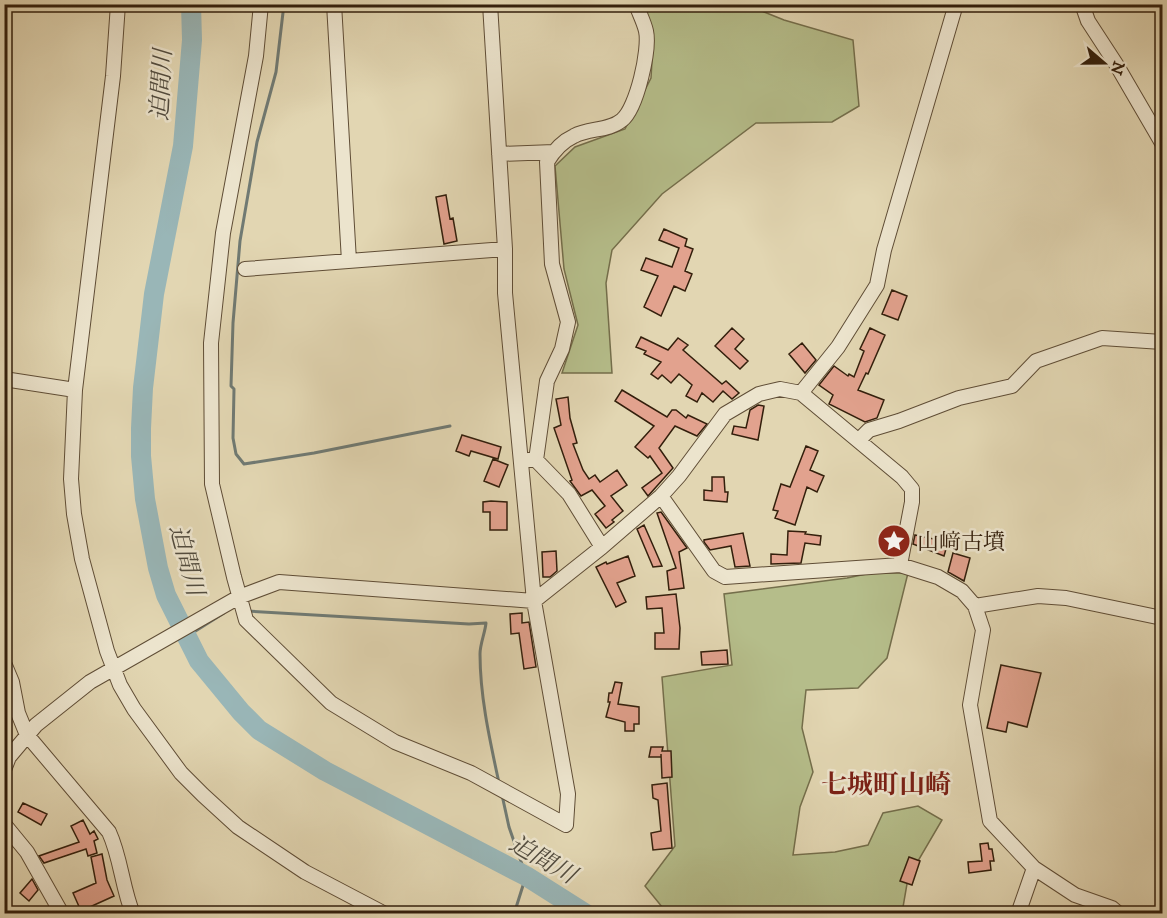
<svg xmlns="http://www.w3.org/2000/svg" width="1167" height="918" font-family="'IM FELL DW Pica','Noto Serif JP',serif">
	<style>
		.green { fill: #b5bd8a; stroke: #746e4b; stroke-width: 1.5 }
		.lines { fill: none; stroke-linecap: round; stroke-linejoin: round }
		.stream { stroke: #707a73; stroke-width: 3 }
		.river { stroke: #99b6b7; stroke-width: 20 }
		.building { fill: #e2a28e; stroke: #331f0c; stroke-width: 1.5 }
		.street-casing { stroke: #5f4d36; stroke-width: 16 }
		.street { stroke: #ece4cd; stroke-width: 14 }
		.labels { text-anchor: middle; stroke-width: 5; stroke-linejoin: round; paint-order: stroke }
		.poi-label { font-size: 22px; fill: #331f0c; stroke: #ece4cd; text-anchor: start }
		.water-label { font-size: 24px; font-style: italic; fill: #524c3f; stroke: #ece4cd }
		.quarter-label { font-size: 26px; font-weight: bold; fill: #7a1f14; stroke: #ece4cd }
	</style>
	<rect width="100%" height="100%" fill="#e2d6b2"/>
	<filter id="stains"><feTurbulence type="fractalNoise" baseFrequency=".00333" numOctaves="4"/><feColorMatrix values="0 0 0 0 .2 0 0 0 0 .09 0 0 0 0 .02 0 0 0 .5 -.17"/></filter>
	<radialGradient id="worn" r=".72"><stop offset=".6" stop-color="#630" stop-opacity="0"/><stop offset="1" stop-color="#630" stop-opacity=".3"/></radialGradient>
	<path class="green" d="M645,5H747L784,20L853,40L859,106L832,122L756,123L662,194L612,250L606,283L612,373H562L578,325L564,269L555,166L575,147L625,129L651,78L653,43Z
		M871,573H908L887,658L858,688L806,690L802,728L813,772L800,807L793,855L835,852L868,845L883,813L918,806L942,820L908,878L902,913H667L645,886L675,846L662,677L732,665L724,594L847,578Z"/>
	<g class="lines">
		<path class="stream" d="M284,4L276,72L257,142L240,241L233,323L231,386L234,389L233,438L236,454L244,464L314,453L450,426
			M247,611L469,624L486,623C485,633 480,644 480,654C480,697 490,741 499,783
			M186,637L224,613
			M502,795L509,827L526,876L514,914"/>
		<path class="river" d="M191,4L192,40L183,146L154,294L143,388L141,428V456L145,499L158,568L166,595L199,661L241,712L259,730L325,771L526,876L586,914"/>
	</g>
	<path class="building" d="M446,195L450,219L453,218L457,241L444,244L436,197Z
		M664,229L687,239L685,246L693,249L685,271L692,274L685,291L674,286L661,316L644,307L658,276L641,270L646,258L672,267L679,248L659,240Z
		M892,290L907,296L898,320L882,314Z
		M732,328L744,339L735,349L748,361L740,369L715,346Z
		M870,328L885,335L868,374L866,373L858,390L884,400L877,418L865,422L829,404L833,395L819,385L834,366L848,376L849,374L854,377L864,351L860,349Z
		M641,337L668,350L678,338L688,345L683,350L722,384L726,381L739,393L732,399L723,391L713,402L702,393L697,402L686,396L692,385L679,374L671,383L662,375L658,379L651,374L661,362L644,354L646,351L636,347Z
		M802,343L816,360L805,373L789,354Z
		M622,390L667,417L672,410H676L686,418L688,415L707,424L697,436L675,426L659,448L673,468L648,496L642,488L662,473L650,456L648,458L635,447L654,426L615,401Z
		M568,397L570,418L577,443L573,444L583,470L589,479L595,475L600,482L617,470L627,485L611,496L623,511L612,520L614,522L606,528L595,514L605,506L592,490L581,496L570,481L572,480L554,428L561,425L556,399Z
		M758,405L764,406L758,440L732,434L734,426L746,428L750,410Z
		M462,435L501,447L498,459L471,451L469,456L456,451Z
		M806,446L818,451L810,470L824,476L817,492L807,487L795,525L775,518L778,511L773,510L781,484L790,487Z
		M493,459L508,465L499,487L484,481Z
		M712,477H724L725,492H728L727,502L704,500V490L712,491Z
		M491,501L507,502V530H490V512H483V502Z
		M661,512L687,548L679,552L684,588L669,590L667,571L676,568L657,513Z
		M644,525L648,534L662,566L653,567L637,529Z
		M788,531L806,532L805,534L821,536L820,545L805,543L801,563L771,564V554L787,555Z
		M743,533L750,566L735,567L731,546L710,550L704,542V540Z
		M915,535L948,542L944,556L913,544Z
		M556,551L557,571L550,577H543L542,552Z
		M953,553L970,558L964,581L948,572Z
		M628,556L635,576L617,583L626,602L616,607L596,567L606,562L607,564Z
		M676,594L680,628L679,649H655V633H664L662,608L647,609L646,597Z
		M522,613V623L529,622L536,667L524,669L519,633L511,634L510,614Z
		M727,650L728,664L702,665L701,652Z
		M1001,665L1041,673L1027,727L1008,722L1006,732L987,728Z
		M615,682L622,683L618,704L639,707V724H634V731H625V722L606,717L610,702H608L609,693H612Z
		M651,747H663L662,751H671L672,777L662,778L661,754V757H649Z
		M667,783L672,848L653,850L651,833L661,831L658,800L653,798L652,785Z
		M23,803L47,814L41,825L18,812Z
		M83,820L90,834L94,831L98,839L94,841L97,853L88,856L86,849L44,863L39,856L79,842L71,826Z
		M988,843L989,849H992L994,861H990L991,870L969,873L968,862L982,861L980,844Z
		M102,854L107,880L114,896L81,911L73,893L96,883L91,857Z
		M909,857L920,861L912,885L900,881Z
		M32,879L38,890L29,901L20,893Z"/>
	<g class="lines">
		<g class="street-casing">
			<path id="street" d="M118,4L113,76L75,390L71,479L74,514L82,559L107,651L120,685L134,709L181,773L203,795L238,827L305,872L385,914
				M261,4L256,56L223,233L211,343L212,484L234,577L246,620L331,703L395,742L471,773L566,825L568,794L534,601L505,293V249L490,4
				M334,4L349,261
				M1082,4L1088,21L1116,64L1162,143
				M499,154L554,152
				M245,269L505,249
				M4,379L75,390
				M801,393L838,347L877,285L884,250L956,4
				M859,440L869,430L899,421L959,398L1012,386L1036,361L1102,338L1162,342
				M528,460H536L569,494L602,547
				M536,460L547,381L562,349L568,322L552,264L547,162C553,152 563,141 574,136C589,128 609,131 622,120C637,108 650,49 646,31C644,22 639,13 636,4
				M661,496L714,571L725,577L900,565L938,577L962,591L975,606L983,630L970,705L990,821L1034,868L1075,895L1112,908L1119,914
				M975,606L1038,596L1066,598L1162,618
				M4,663L12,682L18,713L27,735L109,832C121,858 122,887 133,914
				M4,770L9,757L36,725L90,682L239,597L279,582L534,601L602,547L661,496L679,476L725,414L759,394L780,389L801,393L902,477L912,489V502L900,565
				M4,824L27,852L62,914
				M1018,914L1034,868"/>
		</g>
		<use href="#street" class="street"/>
	</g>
	<defs>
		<g id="sight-disc" transform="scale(1.725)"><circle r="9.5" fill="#8f2418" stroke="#ece4cd"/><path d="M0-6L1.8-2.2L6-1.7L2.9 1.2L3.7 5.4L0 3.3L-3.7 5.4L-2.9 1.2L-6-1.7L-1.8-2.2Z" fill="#fff"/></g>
	</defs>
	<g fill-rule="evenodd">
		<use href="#sight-disc" x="894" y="541"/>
	</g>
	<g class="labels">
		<g class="poi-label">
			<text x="917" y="549">山﨑古墳</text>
		</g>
		<g class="water-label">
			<text transform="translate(161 85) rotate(-87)" y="8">迫間川</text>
			<text transform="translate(187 560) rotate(75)" y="8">迫間川</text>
			<text transform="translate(543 859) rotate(30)" y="8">迫間川</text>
		</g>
		<g class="quarter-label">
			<text x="886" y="793">七城町山崎</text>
		</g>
	</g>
	<rect width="1167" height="918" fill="none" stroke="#e2d6b2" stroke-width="24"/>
	<rect x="6" y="6" width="1155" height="906" fill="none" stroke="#331f0c" stroke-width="3"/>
	<rect x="12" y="12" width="1143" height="894" fill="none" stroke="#331f0c" stroke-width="1.5"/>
	<g transform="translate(1104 63) rotate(110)" stroke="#ece4cd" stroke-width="4.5" paint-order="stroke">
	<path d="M0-4.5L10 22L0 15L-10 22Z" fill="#331f0c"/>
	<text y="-9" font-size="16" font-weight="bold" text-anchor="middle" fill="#331f0c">N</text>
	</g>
	<rect width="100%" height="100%" filter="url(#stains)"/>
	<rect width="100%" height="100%" fill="url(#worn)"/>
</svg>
